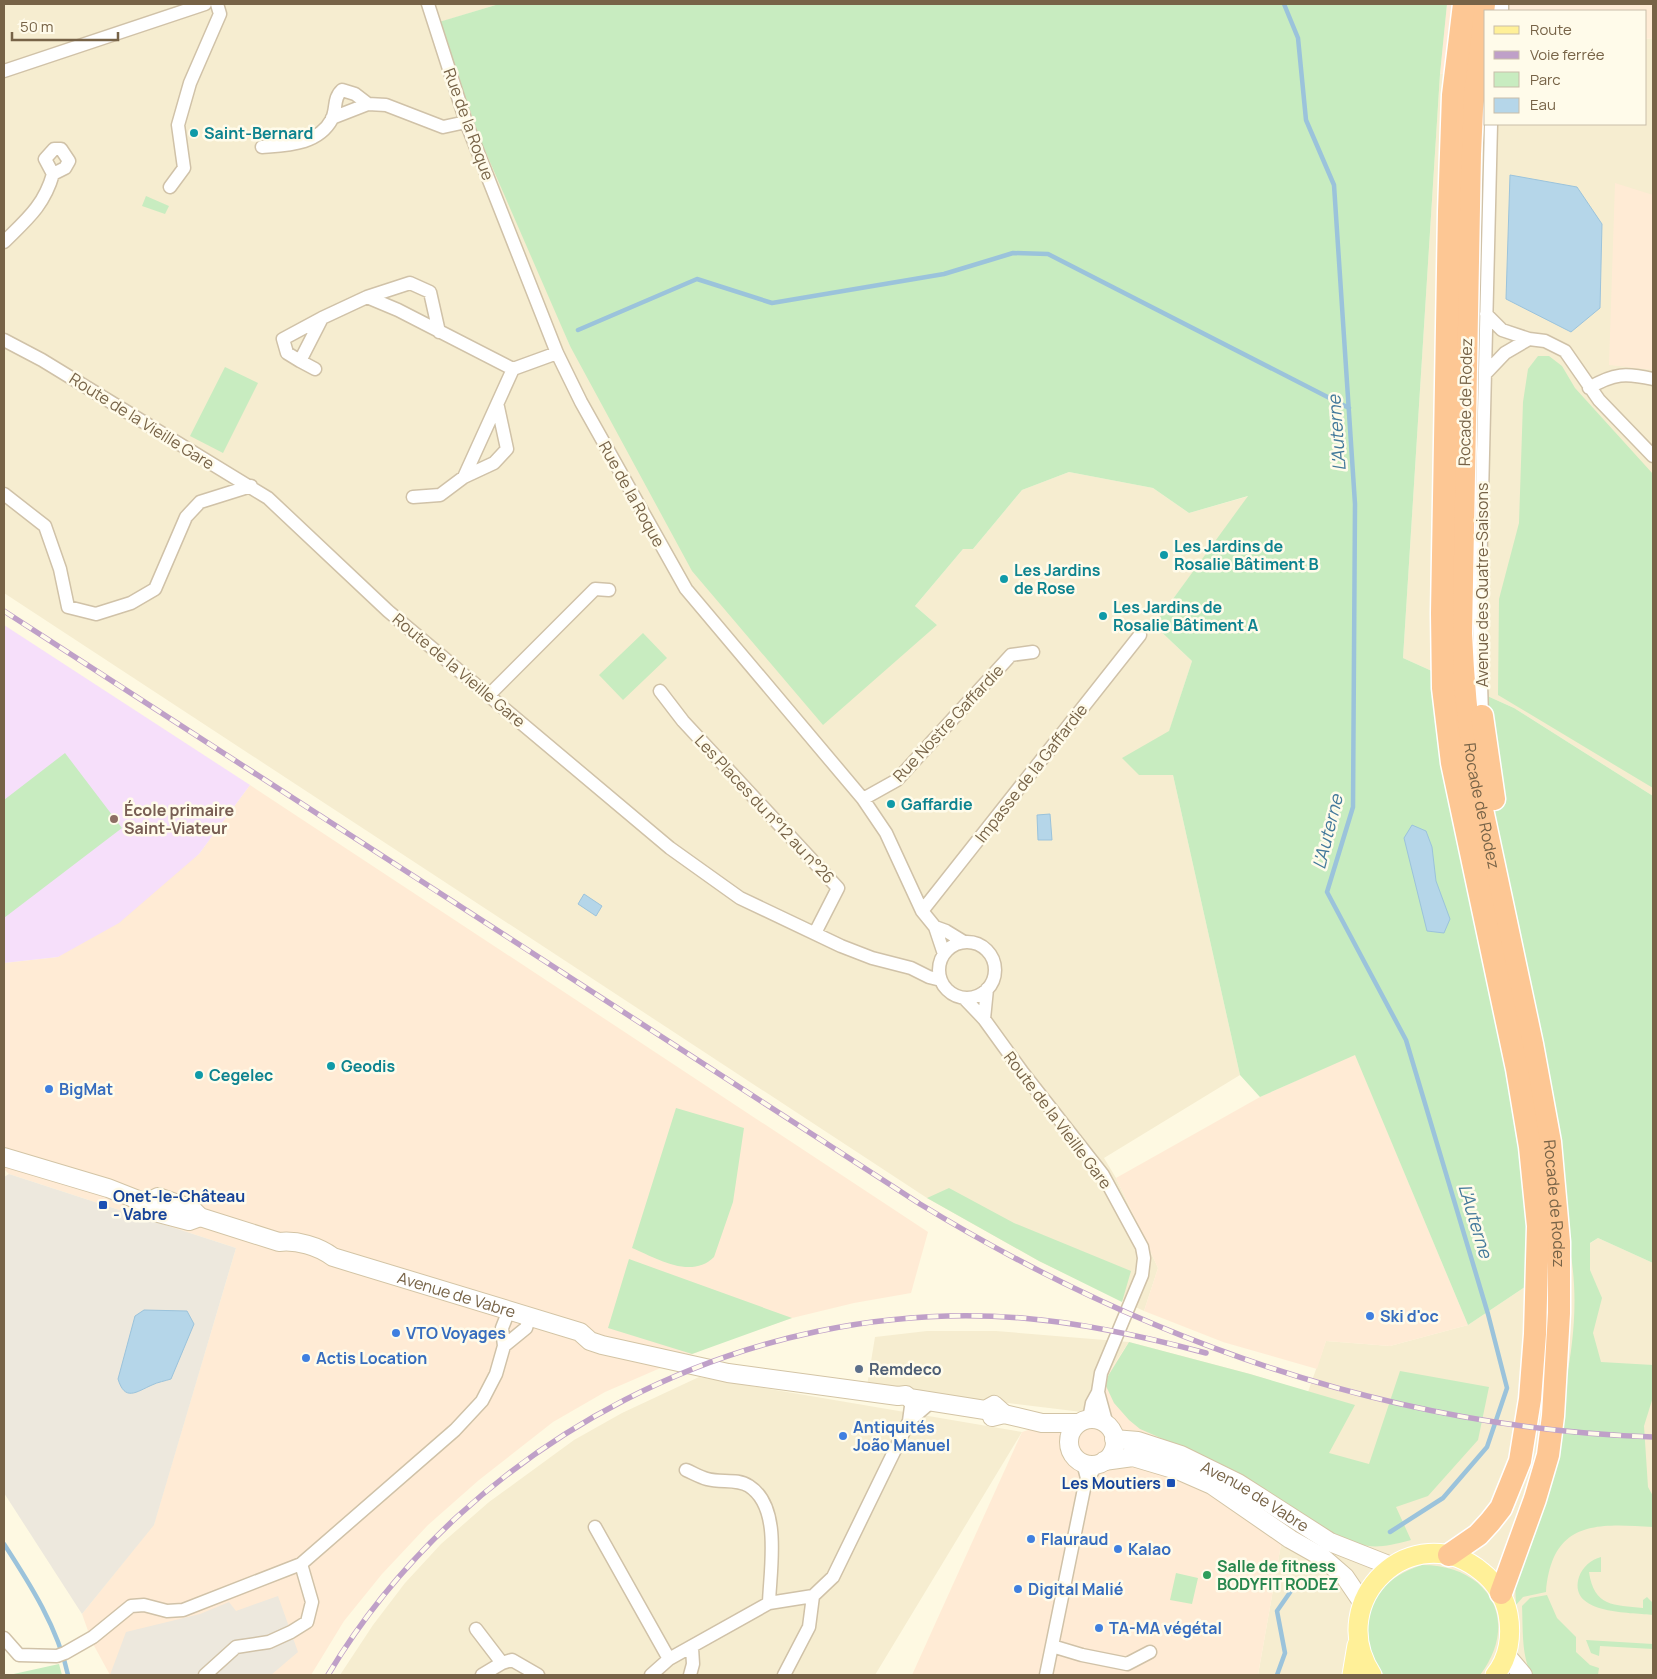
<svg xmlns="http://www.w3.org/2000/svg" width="1657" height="1679" font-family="Manrope,sans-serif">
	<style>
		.residential { fill: #f6edd0 }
		.commercial { fill: #ffebd5 }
		.industrial { fill: #ede8dd }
		.education { fill: #f6dffa }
		.green { fill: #c8ecc0 }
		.water { fill: #b5d6e9; stroke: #9bc3db }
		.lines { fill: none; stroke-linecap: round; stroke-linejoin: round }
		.stream { stroke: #9bc3db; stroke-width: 4.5 }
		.street-casing { stroke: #d0c2a8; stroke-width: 15 }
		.secondary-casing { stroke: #d3c4a5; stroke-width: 20 }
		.primary-casing { stroke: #fff; stroke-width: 21 }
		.highway-casing { stroke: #fff; stroke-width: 25 }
		.street { stroke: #fff; stroke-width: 12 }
		.secondary { stroke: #fff; stroke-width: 18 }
		.primary { stroke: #fff098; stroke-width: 19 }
		.highway { stroke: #fdc794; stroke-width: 22 }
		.rail-casing { stroke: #bfa0c8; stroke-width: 5.5 }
		.rail { stroke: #fffbea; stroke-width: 4; stroke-dasharray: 11; stroke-linecap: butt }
		.culture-dot { fill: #0f9aa8; stroke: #fffbea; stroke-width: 2 }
		.education-dot { fill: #8d6e63; stroke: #fffbea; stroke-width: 2 }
		.shop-dot { fill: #3f7fe0; stroke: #fffbea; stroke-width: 2 }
		.transit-dot { fill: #1a4fb4; stroke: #fffbea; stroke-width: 2 }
		.service-dot { fill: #5c6f8a; stroke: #fffbea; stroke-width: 2 }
		.leisure-dot { fill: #2e9e5b; stroke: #fffbea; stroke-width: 2 }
		.labels { text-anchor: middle; stroke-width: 5; stroke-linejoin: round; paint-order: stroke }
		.street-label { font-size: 16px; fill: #776347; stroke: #fffbea }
		.culture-label { font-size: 16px; font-weight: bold; fill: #0d838f; stroke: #fffbea; text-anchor: start }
		.education-label { font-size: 16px; font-weight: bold; fill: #785e54; stroke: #fffbea; text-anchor: start }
		.shop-label { font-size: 16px; font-weight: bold; fill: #366cbe; stroke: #fffbea; text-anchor: start }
		.transit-label { font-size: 16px; font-weight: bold; fill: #164399; stroke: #fffbea; text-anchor: start }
		.service-label { font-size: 16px; font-weight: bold; fill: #4e5e75; stroke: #fffbea; text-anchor: start }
		.leisure-label { font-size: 16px; font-weight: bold; fill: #27864d; stroke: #fffbea; text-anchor: start }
		.water-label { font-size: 18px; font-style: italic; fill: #43799b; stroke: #fffbea }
	</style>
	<rect width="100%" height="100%" fill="#fef9e2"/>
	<path class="residential" d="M4,4H499L440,22L570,346L937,625L915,606L963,549H973L1022,490L1069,472L1153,488L1189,513L1249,496L1154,625L1192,661L1169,732L1139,775H1173L1240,1075L1104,1158L1116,1178L1158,1268L1144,1311L1039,1261L927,1198L4,593Z
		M1653,38V796L1514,708L1403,658L1440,74L1486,67V124H1646V39Z
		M1598,1238L1653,1263V1675H1258L1308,1392L1326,1341L1390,1346L1468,1325Z
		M927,1331H996L1129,1342L1082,1412L867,1386L875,1337Z
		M699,1377L1022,1432L875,1675H340L373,1625L405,1583L441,1544L489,1502L574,1440L622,1413Z"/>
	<path class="commercial" d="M1447,4H1653V38L1646,39V11H1486V67L1440,74Z
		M1615,183L1653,195V370L1609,365Z
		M250,785L928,1232L911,1293L854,1303L792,1318L716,1344L605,1392L553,1422L479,1480L428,1525L382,1574L344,1621L311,1675H110L92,1642L82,1614L154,1524L236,1248L9,1174L4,1169V963L58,957L199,854Z
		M1355,1054L1468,1325L1390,1346L1326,1341L1317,1369L1223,1342L1144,1311L1158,1268L1116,1178L1260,1097Z
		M1129,1342L1250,1374L1308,1392L1258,1675H912L1022,1432L1082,1412Z"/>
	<path class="industrial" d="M9,1174L236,1248L154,1525L82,1614L4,1493V1177Z
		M278,1596L298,1652L271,1675H110L126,1632L200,1614L229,1602L236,1611Z"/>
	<path class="education" d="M4,625L250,785L199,854L119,923L58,957L4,963Z"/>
	<path class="green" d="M499,4H1447L1440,74L1403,658L1514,708L1653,796V1263L1598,1238L1590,1243V1270L1602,1298L1593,1333L1601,1362L1653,1365V1397L1644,1426L1648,1487L1653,1496V1527C1595,1523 1552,1521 1546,1592L1523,1597L1516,1605L1515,1582C1526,1541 1536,1500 1547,1460C1565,1393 1582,1325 1571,1256L1468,1325L1355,1055L1260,1097L1240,1075L1173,775H1139L1122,758L1169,731L1192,661L1154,625L1248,496L1189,513L1153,488L1069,472L1022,490L973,549H963L915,606L937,625L823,725L692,571L570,346L480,139L439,22Z
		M146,196L169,206L165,214L142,206Z
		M1538,356H1549L1562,366L1575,388L1653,474V788L1498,695L1499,599L1519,523L1523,402L1528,369Z
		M225,367L258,383L223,453L190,436Z
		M643,633L667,658L623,700L599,675Z
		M65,753L122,828L4,918V800Z
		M676,1108L744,1128L733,1202L714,1257C691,1280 656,1258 632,1248Z
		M949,1188L1014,1223L1131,1271L1122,1302L1039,1261L927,1198Z
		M629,1259L792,1318L692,1354L608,1328Z
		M1129,1342L1250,1374L1355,1405L1329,1453L1369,1464L1400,1371L1489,1387L1478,1440L1428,1496L1396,1507L1411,1540C1380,1548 1369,1550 1339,1537L1213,1461L1140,1429L1129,1420L1114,1403L1106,1386L1108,1376Z
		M1601,1557V1572H1589C1594,1607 1614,1605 1643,1608V1600L1647,1597L1653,1603V1615C1632,1612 1567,1615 1579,1577C1583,1566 1591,1560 1601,1557Z
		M1422,1565C1489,1565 1521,1621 1480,1675H1384C1351,1628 1368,1582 1422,1565Z
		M1176,1573L1198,1578L1192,1604L1170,1600Z
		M1547,1595L1557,1618L1576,1637V1652L1590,1665L1599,1668L1598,1675H1533C1521,1662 1523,1624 1522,1606L1530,1598Z
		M1586,1640L1653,1644V1649L1600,1646L1599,1656L1591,1653Z
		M59,1664L62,1675H9Z"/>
	<path class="water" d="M1510,175L1577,187L1602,224L1600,308L1571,332L1506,299Z
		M1050,814L1052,840H1038L1037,815Z
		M1412,825L1426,831L1432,847L1436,881L1450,919L1444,933L1427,931L1404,838Z
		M584,894L602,906L596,916L578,904Z
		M144,1310L187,1311L194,1324L171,1379C165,1381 158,1382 152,1385C136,1392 125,1402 118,1379L135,1316Z"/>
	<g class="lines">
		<path class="stream" d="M1284,4L1298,38L1306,120L1334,185L1355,504L1353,807L1327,892L1406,1040L1488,1314L1507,1388L1487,1447L1443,1498L1390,1532
			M578,330L697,279L772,303L944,274L1013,253L1048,254L1349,408
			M4,1544C30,1584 58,1628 68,1675
			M1277,1675L1285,1653L1277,1611L1293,1588"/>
		<g class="street-casing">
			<path id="street" d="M428,4L466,122L557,353L581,402L686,589L863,799L886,833L922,911L935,927
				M1502,11V4
				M4,71L205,4
				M332,118L368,104
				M262,147C287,145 318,145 332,119C337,108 333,98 342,90L355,94L368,104L386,105L443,127L466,122
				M170,187L184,168L178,125L190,83L220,14L217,4
				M4,242C26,220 44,206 53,174L45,159L54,149H61L69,161L65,168L53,174
				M367,297L410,283L430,292L439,332
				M322,318L283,339L287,353L300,361L322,318L367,297L398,310L513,369L557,353
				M1529,339L1545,341L1565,351L1599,400L1653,456
				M4,340L42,360L268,498L388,611L670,848L740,898L841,946L872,958L911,968L929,977L941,980
				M300,361L315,369
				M1485,374L1505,353L1529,339L1502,330L1486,314
				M1589,388C1614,373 1626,373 1653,379
				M464,477L494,463L507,449L498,407
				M4,494L45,526L60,569L68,607L96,614L131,603L155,589L186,517L200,502L251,486
				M413,497L440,495L464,477L513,369
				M660,691L683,721L838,888L815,933
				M489,695L595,589L609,590
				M1482,716L1479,619L1491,124
				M863,799L897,780L1011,655L1033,652
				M922,911L1140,635
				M939 970a28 28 0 1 1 56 0a28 28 0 1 1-56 0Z
				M944,954L935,927L946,931L964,942
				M964,998L984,1019L987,989
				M984,1019L1023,1073L1103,1175L1142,1247L1144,1258L1142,1275L1101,1373L1098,1392L1107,1425
				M504,1346L526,1328L530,1316
				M912,1399L909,1421L931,1402
				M1089,1419L1092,1403L1098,1392
				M1083,1463L1087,1478
				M686,1470C693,1473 700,1477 707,1479C721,1483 737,1478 749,1486C782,1507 770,1569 769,1603
				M595,1527L669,1659
				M476,1629L502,1663L512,1660L538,1675
				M4,1638L19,1655L57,1656L65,1653L93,1637L131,1606L144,1605L167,1611L183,1610L301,1564L455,1430L482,1401L496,1374L504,1346L502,1328L509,1310
				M1052,1646L1082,1655L1127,1664L1150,1652
				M205,1675L236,1647L269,1642L291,1632L307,1622L312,1602L301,1564
				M482,1675L502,1663
				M651,1675L669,1659L769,1603L813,1596
				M690,1675L693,1664L692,1648
				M784,1675L809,1627L813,1596L833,1577L909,1421
				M1046,1675L1085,1484L1097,1464"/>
		</g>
		<g class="secondary-casing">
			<g id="secondary">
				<path d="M4,1157L108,1188L146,1203L151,1211L189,1221L200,1217"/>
				<path id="s1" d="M146,1203L158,1197L192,1209L200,1217L279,1242C297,1240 318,1246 333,1257L580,1332L590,1341L602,1345L728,1373L898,1396L906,1395L909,1398L985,1410L994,1405L1004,1414"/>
				<path d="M992,1417L1004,1414L1042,1423H1078"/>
				<circle cx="1092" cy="1442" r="23"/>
				<path id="s2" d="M1114,1439L1138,1441L1181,1455L1238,1483L1330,1542L1391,1566"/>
				<path d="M1104,1461L1133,1457L1180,1471L1212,1485L1290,1539L1322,1557L1345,1577L1362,1602"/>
				<path d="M1506,1655L1523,1675"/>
			</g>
		</g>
		<g class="primary-casing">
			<path id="primary" d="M1352,1675L1357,1645
				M1372,1675C1323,1600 1413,1515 1482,1572C1495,1582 1505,1598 1508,1614C1512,1635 1509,1658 1495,1675"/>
		</g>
		<g class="highway-casing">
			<g id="highway">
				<path id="s3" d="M1484,4L1472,109L1470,154L1461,634C1463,679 1467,723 1473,767L1532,1044L1550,1142L1559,1242V1313L1553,1416L1548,1455L1535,1499L1501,1593"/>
				<path d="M1482,716L1494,799"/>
				<path d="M1449,1555L1478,1535L1490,1522L1501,1508L1520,1461L1530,1399L1535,1334L1538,1226L1530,1147L1517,1069L1452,763L1443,688L1442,613L1449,212L1453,95L1464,4"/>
			</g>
		</g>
		<use href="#street" class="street"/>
		<use href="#secondary" class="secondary"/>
		<use href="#primary" class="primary"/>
		<use href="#highway" class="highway"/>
		<g class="rail-casing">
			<path id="rail" d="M4,611L920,1204C1143,1340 1390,1428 1653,1437
				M328,1675C469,1439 748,1296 1022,1318C1084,1323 1146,1337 1206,1353"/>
		</g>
		<use href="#rail" class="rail"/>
	</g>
	<g class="culture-dot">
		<circle cx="194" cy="133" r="5"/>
		<circle cx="1164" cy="555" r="5"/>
		<circle cx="1004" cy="579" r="5"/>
		<circle cx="1103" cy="616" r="5"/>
		<circle cx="891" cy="804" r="5"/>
		<circle cx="331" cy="1066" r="5"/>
		<circle cx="199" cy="1075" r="5"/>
	</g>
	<circle class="education-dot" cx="114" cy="819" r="5"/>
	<g class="shop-dot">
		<circle cx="49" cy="1089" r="5"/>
		<circle cx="1370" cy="1316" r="5"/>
		<circle cx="396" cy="1333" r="5"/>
		<circle cx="306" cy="1358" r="5"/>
		<circle cx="843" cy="1436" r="5"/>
		<circle cx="1031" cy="1539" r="5"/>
		<circle cx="1118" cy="1549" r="5"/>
		<circle cx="1018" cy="1589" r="5"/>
		<circle cx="1099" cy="1628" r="5"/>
	</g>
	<g class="transit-dot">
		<rect x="98" y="1200" width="10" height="10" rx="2.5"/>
		<rect x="1166" y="1478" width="10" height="10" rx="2.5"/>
	</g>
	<circle class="service-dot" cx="859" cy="1369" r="5"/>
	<circle class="leisure-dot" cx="1207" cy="1575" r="5"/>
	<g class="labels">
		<g class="street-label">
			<text transform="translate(469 124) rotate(70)" y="6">Rue de la Roque</text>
			<text transform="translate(1465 402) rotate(-89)" y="6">Rocade de Rodez</text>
			<text transform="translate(142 421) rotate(32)" y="6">Route de la Vieille Gare</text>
			<text transform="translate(632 494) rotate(61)" y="6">Rue de la Roque</text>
			<text transform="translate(1482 585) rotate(-90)" y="6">Avenue des Quatre-Saisons</text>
			<text transform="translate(459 670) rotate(40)" y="6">Route de la Vieille Gare</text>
			<text transform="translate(948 723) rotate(-47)" y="6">Rue Nostre Gaffardie</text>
			<text transform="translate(1031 773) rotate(-52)" y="6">Impasse de la Gaffardie</text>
			<text dy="6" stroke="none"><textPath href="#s3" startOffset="804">Rocade de Rodez</textPath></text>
			<text transform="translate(765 809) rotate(47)" y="6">Les Places du n°12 au n°26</text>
			<text transform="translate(1058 1120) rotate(53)" y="6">Route de la Vieille Gare</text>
			<text dy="6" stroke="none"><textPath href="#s3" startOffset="1209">Rocade de Rodez</textPath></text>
			<text dy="6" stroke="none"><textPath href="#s1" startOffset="330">Avenue de Vabre</textPath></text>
			<text dy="6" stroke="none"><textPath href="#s2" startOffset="154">Avenue de Vabre</textPath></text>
		</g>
		<g class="culture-label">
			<text x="204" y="139">Saint-Bernard</text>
			<text x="1174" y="552">Les Jardins de<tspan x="1174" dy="18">Rosalie Bâtiment B</tspan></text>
			<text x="1014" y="576">Les Jardins<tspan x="1014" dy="18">de Rose</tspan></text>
			<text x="1113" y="613">Les Jardins de<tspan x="1113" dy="18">Rosalie Bâtiment A</tspan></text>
			<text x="901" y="810">Gaffardie</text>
			<text x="341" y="1072">Geodis</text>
			<text x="209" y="1081">Cegelec</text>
		</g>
		<g class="education-label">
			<text x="124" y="816">École primaire<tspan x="124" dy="18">Saint-Viateur</tspan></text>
		</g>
		<g class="shop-label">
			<text x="59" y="1095">BigMat</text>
			<text x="1380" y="1322">Ski d'oc</text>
			<text x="406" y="1339">VTO Voyages</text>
			<text x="316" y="1364">Actis Location</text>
			<text x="853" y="1433">Antiquités<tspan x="853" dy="18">João Manuel</tspan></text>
			<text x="1041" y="1545">Flauraud</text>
			<text x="1128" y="1555">Kalao</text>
			<text x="1028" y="1595">Digital Malié</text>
			<text x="1109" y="1634">TA-MA végétal</text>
		</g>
		<g class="transit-label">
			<text x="113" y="1202">Onet-le-Château<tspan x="113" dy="18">- Vabre</tspan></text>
			<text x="1161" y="1489" text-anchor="end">Les Moutiers</text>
		</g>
		<g class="service-label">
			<text x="869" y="1375">Remdeco</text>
		</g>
		<g class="leisure-label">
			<text x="1217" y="1572">Salle de fitness<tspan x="1217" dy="18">BODYFIT RODEZ</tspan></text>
		</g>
		<g class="water-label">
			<text transform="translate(1337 433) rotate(-94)" y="6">L'Auterne</text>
			<text transform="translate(1328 832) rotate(-76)" y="6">L'Auterne</text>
			<text transform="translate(1475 1221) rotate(73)" y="6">L'Auterne</text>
		</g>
	</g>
	<rect width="1657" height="1679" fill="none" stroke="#776347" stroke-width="10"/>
	<rect x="1484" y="10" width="162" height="115" fill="#fffbea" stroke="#c9bea9"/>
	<rect x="1494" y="26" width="25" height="8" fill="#fff098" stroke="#c9bea9"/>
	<text x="1530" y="35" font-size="15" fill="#776347">Route</text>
	<rect x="1494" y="51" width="25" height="8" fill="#bfa0c8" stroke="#c9bea9"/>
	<text x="1530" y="60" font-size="15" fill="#776347">Voie ferrée</text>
	<rect x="1494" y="72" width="25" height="15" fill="#c8ecc0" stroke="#c9bea9"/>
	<text x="1530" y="85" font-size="15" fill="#776347">Parc</text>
	<rect x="1494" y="98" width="25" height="15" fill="#b5d6e9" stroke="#c9bea9"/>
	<text x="1530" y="110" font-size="15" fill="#776347">Eau</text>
	<path d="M12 32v8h106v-8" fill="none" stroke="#776347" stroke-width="2.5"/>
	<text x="20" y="32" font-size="15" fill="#776347" stroke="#fffbea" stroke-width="4" paint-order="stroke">50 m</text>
</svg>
